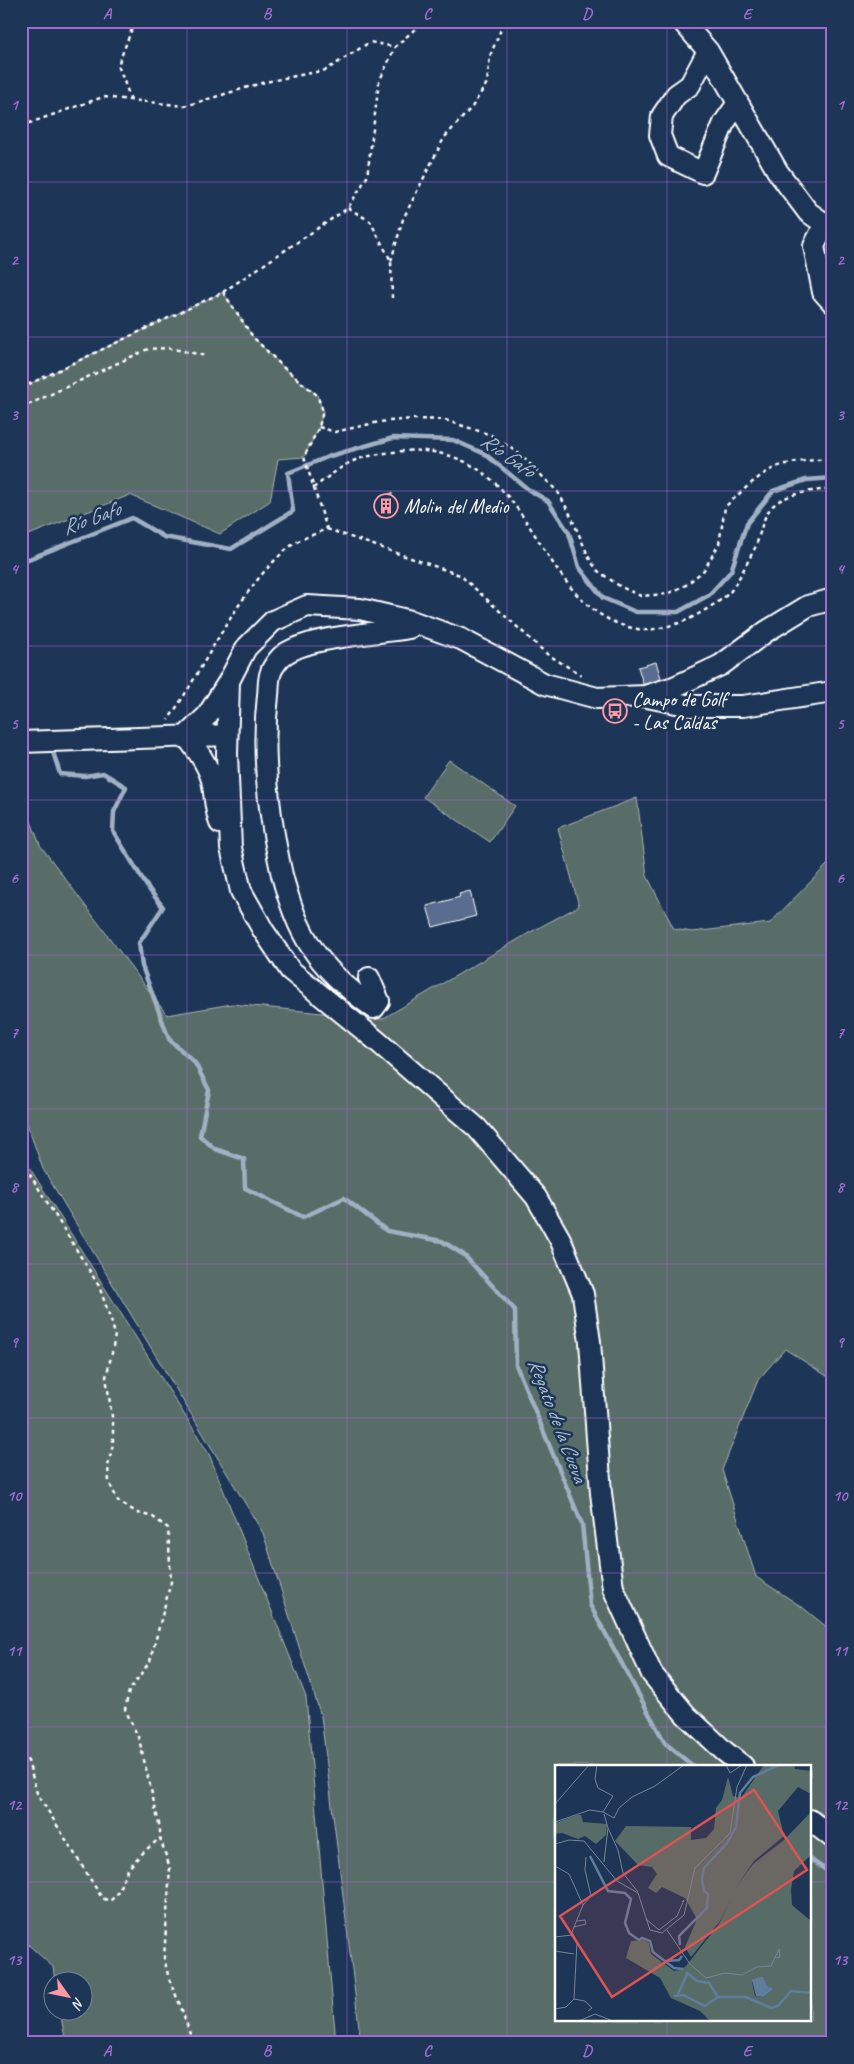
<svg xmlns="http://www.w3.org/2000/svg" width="854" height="2064" font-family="Caveat,sans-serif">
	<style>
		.green { fill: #586c67; stroke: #acb6b3; fill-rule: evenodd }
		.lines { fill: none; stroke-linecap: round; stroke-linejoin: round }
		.stream { stroke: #a0b1c4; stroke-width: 4.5 }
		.building { fill: #5a6c90; stroke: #fff }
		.minor-casing { stroke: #fff; stroke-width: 24 }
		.path { stroke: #fff; stroke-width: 2.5; stroke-dasharray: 4 4; stroke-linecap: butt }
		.minor { stroke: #1d3557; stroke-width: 20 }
		.grid { fill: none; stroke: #a36bd2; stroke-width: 1; stroke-opacity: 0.55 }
		.labels { text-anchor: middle; stroke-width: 5; stroke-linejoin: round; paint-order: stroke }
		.poi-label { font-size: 20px; fill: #fff; stroke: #1d3557; text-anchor: start }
		.water-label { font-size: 21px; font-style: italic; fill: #b0bece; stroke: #1d3557 }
		.inset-river { fill: none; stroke: #607d9d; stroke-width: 2.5 }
		.inset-road { fill: none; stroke: #77869a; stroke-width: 1 }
		.view { fill: #de5353; fill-opacity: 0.15; stroke: #de5353; stroke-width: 2.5 }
		.inset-edge { fill: none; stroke: #fff; stroke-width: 2.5 }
		.neatline { fill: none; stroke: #a36bd2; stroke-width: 2 }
		.grid-label { font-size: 16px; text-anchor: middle; font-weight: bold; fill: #a36bd2 }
	</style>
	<rect width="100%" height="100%" fill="#1d3557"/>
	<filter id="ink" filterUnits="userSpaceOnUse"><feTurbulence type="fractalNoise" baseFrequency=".02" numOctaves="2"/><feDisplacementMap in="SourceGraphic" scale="10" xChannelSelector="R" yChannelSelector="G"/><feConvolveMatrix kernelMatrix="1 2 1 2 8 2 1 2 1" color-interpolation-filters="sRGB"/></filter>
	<g filter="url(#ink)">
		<path class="green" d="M223,292L253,337L284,368L317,395L323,411L319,427L304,457L278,459L270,501L220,534L130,495L21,538V388Z
			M449,760L515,806L490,842L423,797Z
			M21,795L40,845L167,1015L232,1004L382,1019L529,933L579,906L558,828L637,798L647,876L674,929L692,932L770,923L833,859V1380L785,1349L758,1380L722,1470L756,1577L802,1607L833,1632V2043H361L321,1716L263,1533L43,1169L21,1107ZM556,1766H810V2020H556Z
			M21,1154L209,1454L306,1697L336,2043H66L60,2012H82V1982L55,1981L53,1967L21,1938Z"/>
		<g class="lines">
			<path class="stream" d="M21,562L132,518L164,537L231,549L293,511L288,473L330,456L393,438L453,440L485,454L529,490L548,501L569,533L579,567L603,598L636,612H678L709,595L731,571L747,523L773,491L806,480L833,478
				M53,752L60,774L85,776L103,773L126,787L114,812L113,831L148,888L163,907L139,943L142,966L169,1039L195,1063L209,1090L200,1136L215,1149L244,1159L245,1188L303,1217L344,1198L387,1231L442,1241L464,1255L515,1310L516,1365L582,1524L590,1605L665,1743L693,1766
				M810,1859L833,1875"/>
		</g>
		<path class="building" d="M392,493V515L380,517V497Z
			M656,662L662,681L644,687L638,667Z
			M470,891L476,916L433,927L427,906L460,897L459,894Z"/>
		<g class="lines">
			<g class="minor-casing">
				<path id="minor" d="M682,21L708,51L778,172L808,212L825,224L833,225
					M708,51L690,85L676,95L662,116L660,135L668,156L703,173L724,123L738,103
					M825,224L814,246L823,292L833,303
					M647,697L691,706H743L833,692
					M21,742L227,735
					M220,823C215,810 215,795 212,780C207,763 197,750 186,736L207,716L229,681
					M369,978L379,1001L374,1008C350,991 326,971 310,945C297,925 288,898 282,875C269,817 261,754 268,695C269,688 268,679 271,672C272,668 278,660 281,657C305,636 377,634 409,628L416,623
					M743,1766L724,1751L686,1715L652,1674L613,1588L601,1493L590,1342L583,1294L560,1239L536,1197L477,1128L377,1041L290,970L263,930L241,891L231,848L227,754L229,681L246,648L273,621L307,606L360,609L411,621L461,639L545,684L597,698L645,696L674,687L721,665L767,631L808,606L833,599
					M810,1820L833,1838"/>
			</g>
			<path class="path" d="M500,21H508
				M131,100L118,65L135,21
				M21,126L103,97L185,106L265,82L326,70L370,42L395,47
				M348,208L370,221L391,261L392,298
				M391,261L403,219L444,138L472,107L487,83L490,56L504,22
				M223,292L348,208L367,177L379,82L395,47L424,21
				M21,388L223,292L253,337L284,368L317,395L323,411L319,427L304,457L327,529C316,534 302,538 292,545C240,585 206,666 168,720
				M21,408L148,349L169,348L207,356
				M319,427L335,432L379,422L413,419L445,420L491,435L521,455L558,492L570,514L590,560L598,571L621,587L641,596L667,594L686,585L704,570L719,544L725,507C740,493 756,477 774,468C789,461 816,460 833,459
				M313,488C326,479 337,469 351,462C367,454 407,449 425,451C543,462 535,616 643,630C651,631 679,624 687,620C698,615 719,602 728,594C735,588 750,557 755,548C761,534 762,514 775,504C787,493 817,490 833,489
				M327,529L460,575L547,654L581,675
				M21,1160L99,1286L112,1323L115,1335L112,1353L106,1377L113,1423V1444L108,1466L109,1482L118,1501L138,1513L153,1517L168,1528L171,1582L150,1661L129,1691L125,1709L139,1739L160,1828V1838L170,1868L164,1958L169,1979L181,2007L193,2043
				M21,1754L28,1761L37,1793L102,1898L110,1901C122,1890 119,1884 127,1871C136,1858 148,1848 160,1838"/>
			<use href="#minor" class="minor"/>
		</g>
	</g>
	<path class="grid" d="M187,21V2043M347,21V2043M507,21V2043M667,21V1766M21,182H833M21,337H833M21,491H833M21,646H833M21,800H833M21,955H833M21,1109H833M21,1264H833M21,1418H833M21,1573H833M21,1727H833M21,1882H556M810,1882H833M667,2020V2043"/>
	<defs>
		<g id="building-ring" transform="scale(1.25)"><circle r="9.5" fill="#1d3557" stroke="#ff9aa2" stroke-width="1.5"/><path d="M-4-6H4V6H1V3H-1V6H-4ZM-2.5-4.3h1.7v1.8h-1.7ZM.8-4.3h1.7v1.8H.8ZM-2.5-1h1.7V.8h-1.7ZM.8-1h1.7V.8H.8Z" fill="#ff9aa2"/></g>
		<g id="bus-ring" transform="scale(1.25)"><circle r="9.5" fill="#1d3557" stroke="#ff9aa2" stroke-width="1.5"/><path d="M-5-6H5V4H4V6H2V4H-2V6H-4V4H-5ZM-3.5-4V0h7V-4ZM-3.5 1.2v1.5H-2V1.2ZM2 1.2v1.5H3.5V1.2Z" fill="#ff9aa2"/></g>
	</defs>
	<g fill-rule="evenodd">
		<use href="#building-ring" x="386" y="506"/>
		<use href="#bus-ring" x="615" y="711"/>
	</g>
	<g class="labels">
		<g class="poi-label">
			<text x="404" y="513">Molin del Medio</text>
			<text x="632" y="706">Campo de Golf<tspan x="632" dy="23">- Las Caldas</tspan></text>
		</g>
		<g class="water-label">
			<text transform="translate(508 455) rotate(35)" y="7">Río Gafo</text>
			<text transform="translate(91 518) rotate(-20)" y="7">Río Gafo</text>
			<text transform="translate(558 1420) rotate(69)" y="7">Regato de la Cueva</text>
		</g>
	</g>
	<g transform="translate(555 1765)">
		<rect width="256" height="256" fill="#1d3557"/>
		<path d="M209,0H239L240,4L256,6V29L243,22L223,46L229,71L199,96L181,122L198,99L229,75L256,47V90L239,106L236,125L237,140L256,156V256H155L145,246L116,233L105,213L71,193L76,176L88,175L94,178L96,189L119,206L125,205L131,201L164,159L177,132L165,156L136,192L130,182L142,154L130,133L107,122L101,128L93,123L102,109L97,102L83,100L60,76L71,61L136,62V75L151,73L159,64L161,43L167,35L173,12L178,31L186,33ZM208,211L212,222L219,224L208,232L200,231L197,217ZM22,50H26L28,57L52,59L51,70L41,79L30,71L23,74L7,68L0,69V58Z" fill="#586c67" fill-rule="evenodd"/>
		<path d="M208,211L212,221L219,224L208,232L201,231L197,215Z" fill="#607d9d"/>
		<path class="inset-river" d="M35,91L53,126L70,128L76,134L70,158L74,168L84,175L87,173L95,176L98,187L119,203L128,204M125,180L124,171L152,143L153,129L149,126L147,114L149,103L172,78L181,62L185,28L198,12L224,0M111,196L124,195L127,191M131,207L142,216L154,218L163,232H191L216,243L223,241L236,226L257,228M123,229L132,209M119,231L128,230L150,241L163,232"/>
		<path class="inset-road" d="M42,0L40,14L43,23L58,31L48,47L59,53L64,43L77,32L100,21L129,0M171,0L175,8L187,0M0,39L34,0M0,57L35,45L48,47M53,63L63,85L68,108L83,127M0,79L14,75L29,76L62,116L83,128L95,165L107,168L129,150L140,103L175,68L182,22L192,0M49,97L53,63L49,49M0,101L14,109L28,140L17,167L22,177L19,234L11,242L0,244M28,140L36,131L30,105L31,92M91,154L104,165L122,151L129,135L127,137M19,162L31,159L30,155L22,156M112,165L135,199L151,213L170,208L187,210L202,202L216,201L224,184L225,192L221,193M0,172L17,170M0,186L19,189M19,234L30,236L37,243L33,246M24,256L40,249L58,256"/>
		<path class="view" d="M199,25L252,105L57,232L5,151Z"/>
		<rect width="256" height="256" class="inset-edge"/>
	</g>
	<rect width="854" height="2064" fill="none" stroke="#1d3557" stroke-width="55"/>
	<g transform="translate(68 1996) rotate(123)"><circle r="24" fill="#1d3557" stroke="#77869a"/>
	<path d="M0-4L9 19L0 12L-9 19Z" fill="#ff9aa2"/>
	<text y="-8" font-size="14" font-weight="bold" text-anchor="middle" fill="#ffffff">N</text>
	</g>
	<rect x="28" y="28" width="798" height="2008" class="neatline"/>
	<g class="grid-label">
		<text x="107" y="19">A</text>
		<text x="267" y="19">B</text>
		<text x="427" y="19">C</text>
		<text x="587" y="19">D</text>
		<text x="747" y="19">E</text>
		<text x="14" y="110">1</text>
		<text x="840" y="110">1</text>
		<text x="14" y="265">2</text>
		<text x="840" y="265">2</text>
		<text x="14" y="420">3</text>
		<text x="840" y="420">3</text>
		<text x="14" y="574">4</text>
		<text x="840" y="574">4</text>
		<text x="14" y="729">5</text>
		<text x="840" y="729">5</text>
		<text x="14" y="883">6</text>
		<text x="840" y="883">6</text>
		<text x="14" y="1038">7</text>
		<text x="840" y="1038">7</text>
		<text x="14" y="1192">8</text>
		<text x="840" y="1192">8</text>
		<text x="14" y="1347">9</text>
		<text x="840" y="1347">9</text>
		<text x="14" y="1501">10</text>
		<text x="840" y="1501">10</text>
		<text x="14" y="1656">11</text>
		<text x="840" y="1656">11</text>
		<text x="14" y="1810">12</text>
		<text x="840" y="1810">12</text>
		<text x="14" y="1965">13</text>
		<text x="840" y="1965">13</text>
		<text x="107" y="2056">A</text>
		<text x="267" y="2056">B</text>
		<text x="427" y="2056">C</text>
		<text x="587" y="2056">D</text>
		<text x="747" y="2056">E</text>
	</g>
</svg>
